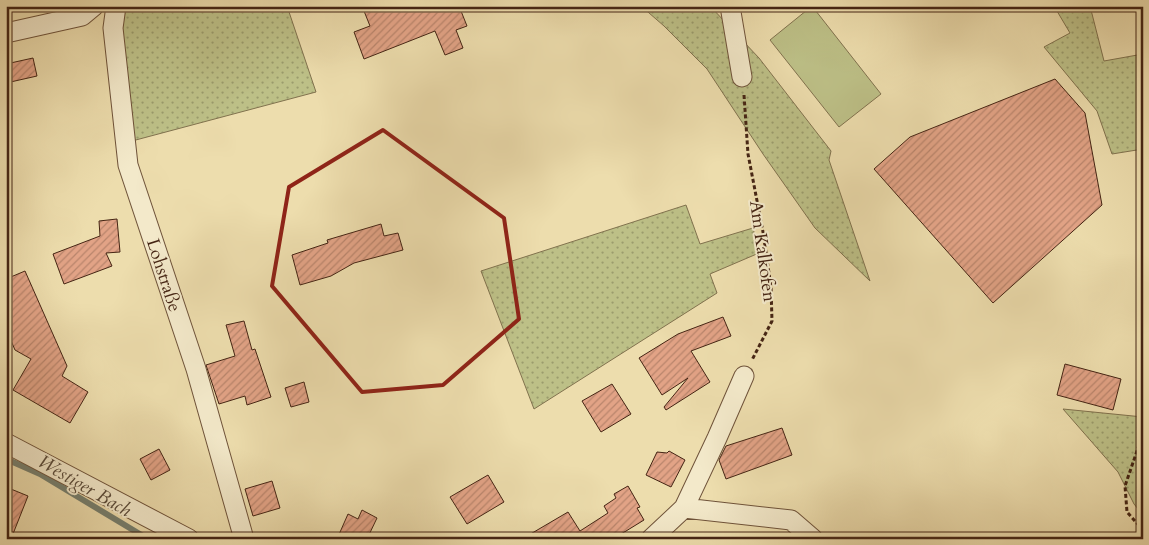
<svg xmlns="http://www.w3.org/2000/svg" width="1149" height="545" font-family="Cardo,serif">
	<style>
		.grass { fill: url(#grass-dots); stroke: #81724e }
		.pitch { fill: #bdc087; stroke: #81724e }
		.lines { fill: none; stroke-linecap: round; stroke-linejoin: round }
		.stream { stroke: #77806f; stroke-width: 6 }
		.building { fill: url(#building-hatch); stroke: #452514 }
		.minor-casing { stroke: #6f533a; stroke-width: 21 }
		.path { stroke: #452514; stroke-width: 3; stroke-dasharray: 4 2.5; stroke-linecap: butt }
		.minor { stroke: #f3e9ca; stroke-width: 19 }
		.marked { fill: none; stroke: #8f2418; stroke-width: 4; stroke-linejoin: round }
		.labels { text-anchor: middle; stroke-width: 4; stroke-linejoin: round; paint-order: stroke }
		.street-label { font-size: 18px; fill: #452514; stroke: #f3e9ca }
		.water-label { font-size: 19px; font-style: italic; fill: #5a4b3a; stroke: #f3e9ca }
	</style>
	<defs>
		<pattern id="grass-dots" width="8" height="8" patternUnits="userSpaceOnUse" patternTransform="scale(1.25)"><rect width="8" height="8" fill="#bdc087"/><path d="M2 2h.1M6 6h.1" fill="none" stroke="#9b9c6d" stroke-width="1.8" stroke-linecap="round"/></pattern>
		<pattern id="building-hatch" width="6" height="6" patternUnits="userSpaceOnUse" patternTransform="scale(1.25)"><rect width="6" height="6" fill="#e2a386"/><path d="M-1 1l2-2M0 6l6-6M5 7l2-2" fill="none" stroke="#b9856c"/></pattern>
	</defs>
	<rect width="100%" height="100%" fill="#edddad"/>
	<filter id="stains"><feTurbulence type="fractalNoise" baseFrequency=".004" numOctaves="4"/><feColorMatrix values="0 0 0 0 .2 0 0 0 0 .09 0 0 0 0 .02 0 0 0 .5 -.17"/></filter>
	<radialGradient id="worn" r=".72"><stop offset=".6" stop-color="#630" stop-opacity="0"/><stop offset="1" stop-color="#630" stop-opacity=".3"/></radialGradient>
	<path class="grass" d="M126,6H287L316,92L132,141L122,30Z
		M641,6H710L759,58L831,151L829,160L870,281L815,228L763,154L707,69L664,26Z
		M1054,6H1090L1104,61L1143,54V149L1112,154L1097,111L1044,47L1070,33Z
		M686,205L700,244L753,228L759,253L710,274L717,293L534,409L481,271Z
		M1063,409L1143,417V515L1134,504L1118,472Z"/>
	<path class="pitch" d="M812,6L881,94L839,127L770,40Z"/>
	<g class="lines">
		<path class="stream" d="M6,459L40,474L148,539"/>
	</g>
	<path class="building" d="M362,6H459L467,26L456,30L463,48L445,55L435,31L364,59L354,32L370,26Z
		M33,58L37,76L6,83V64Z
		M1055,79L1085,113L1102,205L993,303L874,169L910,137Z
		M117,219L120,252L106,253L112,266L64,284L53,254L100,236L99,221Z
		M381,224L384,236L398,233L403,250L354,263L331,276L300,285L292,255L328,243L327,240Z
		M25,271L67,366L62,376L88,392L70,423L13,390L31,359L15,350L6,329V279Z
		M723,317L731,336L691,351L710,382L666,410L664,407L688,378L662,395L639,358L678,334Z
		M244,321L252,350L255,349L271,397L247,405L245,396L219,404L206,365L235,356L226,325Z
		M1065,364L1121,379L1113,410L1057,395Z
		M304,382L309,402L291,407L285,388Z
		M612,384L631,414L601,432L582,401Z
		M782,428L792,455L726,479L719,460L726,446Z
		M159,449L170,470L151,480L140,459Z
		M669,451L685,460L671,487L646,475L657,452L667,453Z
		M488,475L504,502L467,524L450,497Z
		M272,481L280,508L253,516L245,489Z
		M628,486L640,507L637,508L644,520L613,539H522L568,512L580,531L608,513L604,506L616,498L614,494Z
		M6,487L28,496L11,539H6Z
		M362,510L377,518L367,539H337L348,514L358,519Z"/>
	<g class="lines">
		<g class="minor-casing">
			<path id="minor" d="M116,6L113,28L128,165L196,369L244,539
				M730,6L742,77
				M6,33L82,16L94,6
				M6,443L189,539
				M684,508L791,520L813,539
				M651,539L684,508L717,438L744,376"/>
		</g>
		<path class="path" d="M744,95L748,154L763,232L771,287L772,321L752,360
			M1143,439L1139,445L1125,486L1127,512L1143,530"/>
		<use href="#minor" class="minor"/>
	</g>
	<path class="marked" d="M383,130L504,218L519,319L443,385L362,392L272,286L289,187Z"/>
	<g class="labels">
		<g class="street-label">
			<text transform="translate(763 251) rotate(82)" y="6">Am Kalkofen</text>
			<text transform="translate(164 275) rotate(72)" y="6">Lohstraße</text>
		</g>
		<g class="water-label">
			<text transform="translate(85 485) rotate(30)" y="7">Westiger Bach</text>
		</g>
	</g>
	<rect width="1149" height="545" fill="none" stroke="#edddad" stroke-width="25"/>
	<rect x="8" y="8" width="1134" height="530" fill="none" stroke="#452514" stroke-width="2.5"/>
	<rect x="12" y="12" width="1124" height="520" fill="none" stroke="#452514"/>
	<rect width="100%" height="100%" filter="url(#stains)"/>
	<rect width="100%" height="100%" fill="url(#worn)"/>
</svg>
